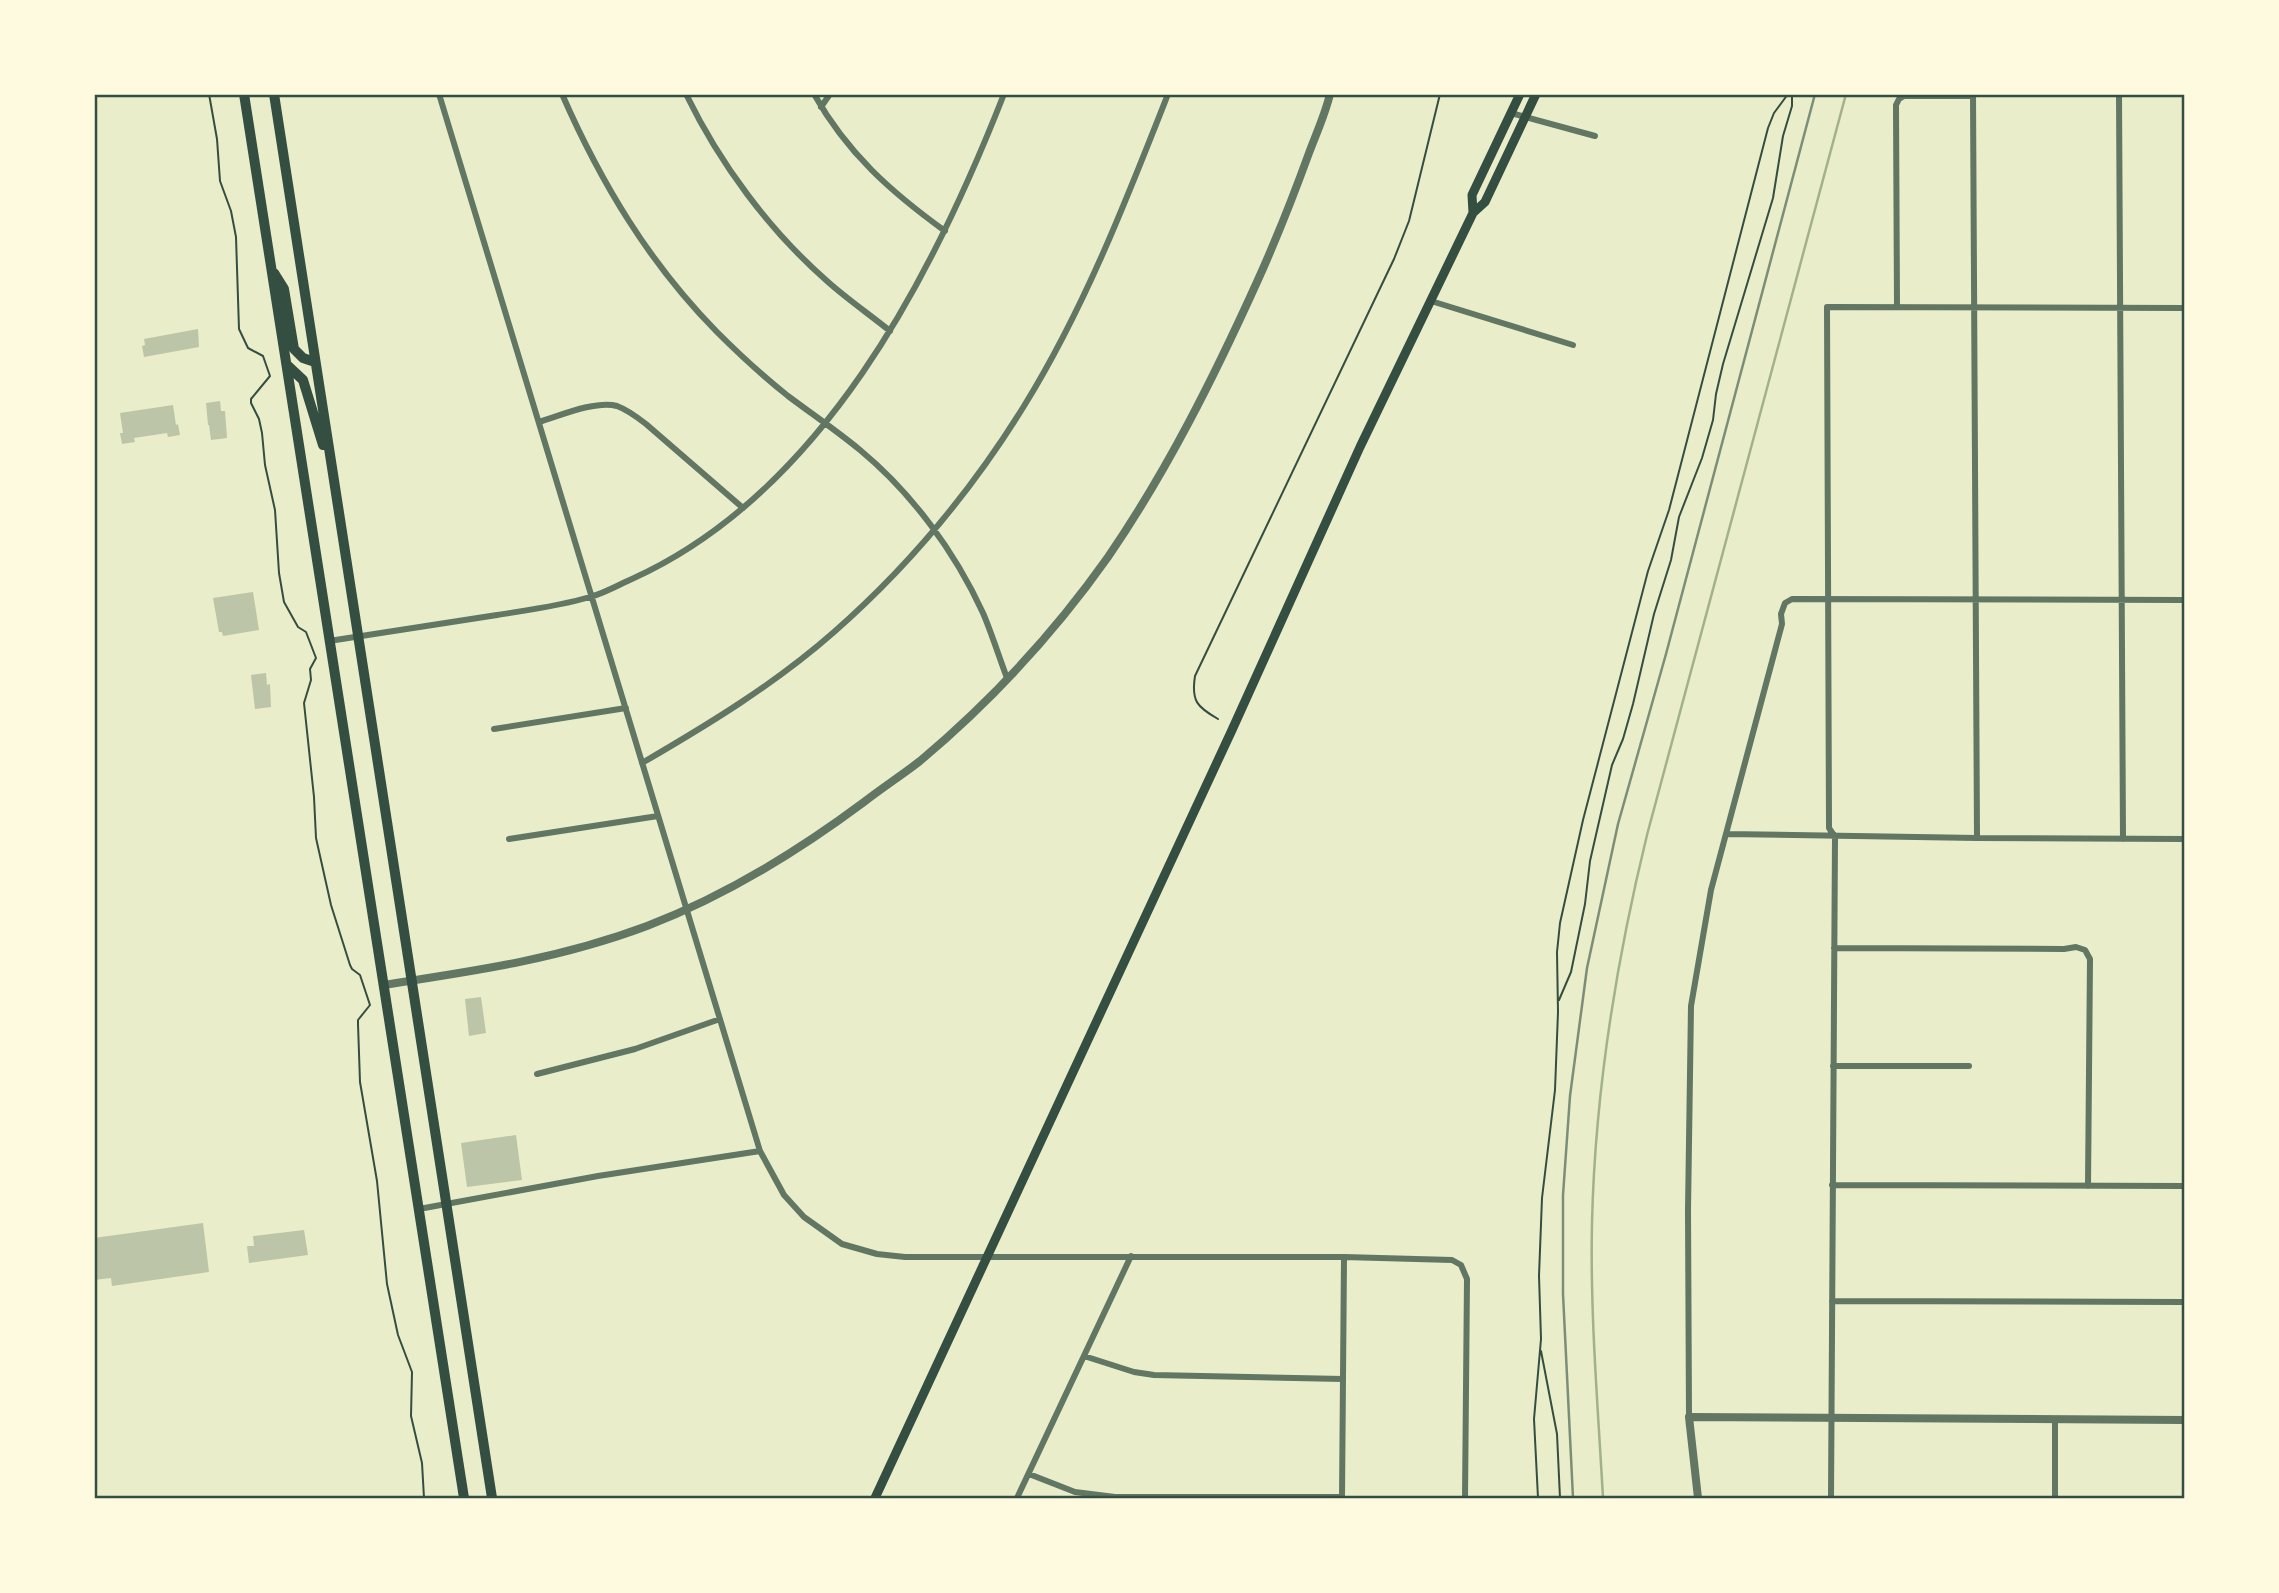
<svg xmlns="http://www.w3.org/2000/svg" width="2279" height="1593" font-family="'Public Sans',sans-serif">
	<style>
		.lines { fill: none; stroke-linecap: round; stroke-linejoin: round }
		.stream { stroke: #a3b18a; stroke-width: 2.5 }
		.building { fill: #bcc5a7 }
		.path { stroke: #344e41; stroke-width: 2 }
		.minor { stroke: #617663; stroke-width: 6 }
		.tertiary { stroke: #617663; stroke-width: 8 }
		.secondary { stroke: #344e41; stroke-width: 9 }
		.primary { stroke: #344e41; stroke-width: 10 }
		.rail { stroke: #7c8e77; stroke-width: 2.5 }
		.neatline { fill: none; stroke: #344e41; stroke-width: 2.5 }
	</style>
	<rect width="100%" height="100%" fill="#e9edc9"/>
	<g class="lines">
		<path class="stream" d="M1603,1498C1598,1407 1590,1315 1592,1223C1595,1092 1616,962 1647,835L1846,94"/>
	</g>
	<path class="building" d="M198,329L199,347L144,357L142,346L145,345L144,339Z
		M220,401L221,411H225L227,438L211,440L209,425H208L206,403Z
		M173,405L176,425L178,424L180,435L168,437L167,433L134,438L135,442L122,444L120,433H123L120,413Z
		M253,592L259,630L223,636L222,632H219L213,598Z
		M266,673L267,685L270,684L271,707L255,709L251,675Z
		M481,997L486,1033L469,1036L465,999Z
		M516,1135L522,1180L467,1187L461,1143Z
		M203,1223L209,1272L112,1286L111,1278L94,1280V1238Z
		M304,1230L308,1255L249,1263L247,1246H254L253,1236Z"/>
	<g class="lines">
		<path class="path" d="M209,94L217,139L220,181L231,211L236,237L239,329L248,348L263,356L270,376L251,399V403L259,419L262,433L265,465L275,510L279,573L284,602L298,627L306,632L316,658L310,669L311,680L304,703L314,797L316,838L331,905L350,965L352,969L360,975L370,1005L358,1020V1024L360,1082L377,1181L387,1284L398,1335L412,1372L411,1416L422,1463L424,1498
			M1218,719C1197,707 1191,701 1195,676L1394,259L1409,221L1440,94
			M1559,1000L1571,972L1585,904L1590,861L1612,765L1623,739L1633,704L1654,614L1671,560L1679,517L1702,458L1713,420L1716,394L1723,364L1773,198L1783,136L1792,106V94
			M1541,1351L1557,1434L1560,1498
			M1538,1498L1534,1419L1541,1339L1539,1276L1542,1198L1555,1090L1558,1012L1557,952L1560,923L1583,820L1648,571L1669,510L1768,128L1774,113L1788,94"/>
		<path class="minor" d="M439,94L760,1151L784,1195L804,1217L842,1244L877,1254L905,1257H1344L1452,1260L1461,1265L1467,1279L1465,1498
			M562,94C601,183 649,263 717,332C739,354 764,377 788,396C812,414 837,431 860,450C912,493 955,552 983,613C992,634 999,657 1007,678
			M686,94C720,164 769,230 827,281C847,299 869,314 890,331
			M814,94C847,153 891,192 945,231
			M1973,94L1977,838
			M2119,94L2123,839
			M821,107L830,94
			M1511,113L1595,136
			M1431,301L1573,345
			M1897,307L1896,105L1899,99L1904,96H1973
			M539,422C559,416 596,400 617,406C628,410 637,417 646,424L743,508
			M329,641C385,632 441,624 497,615C528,610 560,606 590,597C605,593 620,584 634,578C822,492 932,278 1004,94
			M494,729L626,708
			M642,763C709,724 775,684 834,632C908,567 972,490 1024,406C1084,309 1126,201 1168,94
			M1726,834L1977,838L2184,839
			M509,839L658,816
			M1834,948L2064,949L2076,947L2085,950L2090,959L2088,1186
			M1833,1066H1969
			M537,1074L635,1049L720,1019
			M1832,1185L2184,1186
			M419,1209L598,1176L760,1151
			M1832,1301L2184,1302
			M1084,1356L1134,1372L1154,1375L1343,1379
			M1689,1417L1688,1210L1691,1006L1711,890L1782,624L1781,614L1785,603L1792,599L2184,600
			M1029,1474L1075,1492L1115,1497H1342
			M1017,1498L1131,1256
			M1342,1498L1344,1257
			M1831,1498L1835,837L1829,828L1827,307L2184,308
			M2055,1498V1419"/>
		<path class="tertiary" d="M383,985C475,971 559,959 647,926C725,896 797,852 864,802C882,788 902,775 920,761C990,702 1055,632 1108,557C1167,471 1214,377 1257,282C1276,240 1293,197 1309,153C1316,134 1325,115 1330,94
			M1698,1498L1689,1417L2184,1420"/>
		<path class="secondary" d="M1473,213L1472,195L1520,94
			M875,1498L1232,730L1360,447L1473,213L1485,202L1536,94"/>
		<path class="primary" d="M244,94L464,1498
			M274,94L492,1498
			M274,273L284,289L294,349L303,358L315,362
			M287,365L303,380L323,445"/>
		<path class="rail" d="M1573,1498L1563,1294V1195L1570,1096L1587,968L1618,824L1666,654L1815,94"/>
	</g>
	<rect width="2279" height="1593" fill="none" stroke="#fefae0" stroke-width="192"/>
	<rect x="96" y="96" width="2087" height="1401" class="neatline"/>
</svg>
